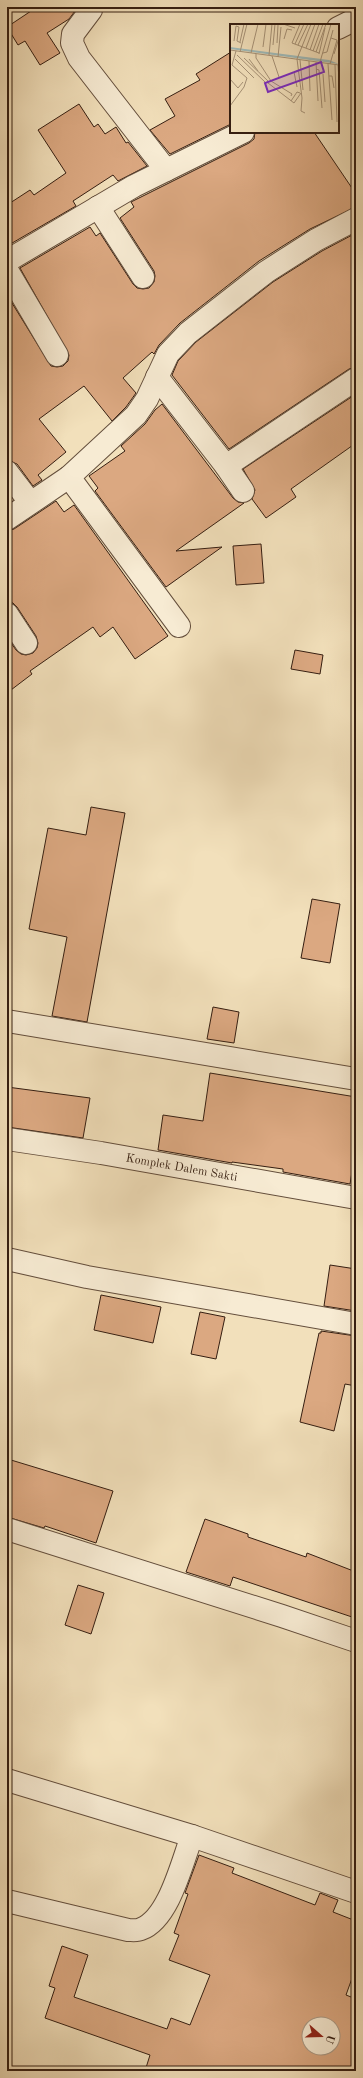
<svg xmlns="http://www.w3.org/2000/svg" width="363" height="2078" font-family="'Old Standard TT',serif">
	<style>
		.building { fill: #dba881; stroke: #351e11; fill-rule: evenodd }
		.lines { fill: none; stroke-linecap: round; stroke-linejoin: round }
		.minor-casing { stroke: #644e3c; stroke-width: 24 }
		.minor { stroke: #f7ebd3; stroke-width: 22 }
		.labels { text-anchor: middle; stroke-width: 3; stroke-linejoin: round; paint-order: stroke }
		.street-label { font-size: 12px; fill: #351e11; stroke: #f7ebd3 }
		.inset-road { fill: none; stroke: #a69277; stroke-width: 1 }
		.view { fill: #7b2cbf; fill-opacity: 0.15; stroke: #7b2cbf; stroke-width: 2 }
		.inset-edge { fill: none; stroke: #351e11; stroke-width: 2 }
	</style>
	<rect width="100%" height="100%" fill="#f2e0bb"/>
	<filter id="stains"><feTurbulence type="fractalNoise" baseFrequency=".005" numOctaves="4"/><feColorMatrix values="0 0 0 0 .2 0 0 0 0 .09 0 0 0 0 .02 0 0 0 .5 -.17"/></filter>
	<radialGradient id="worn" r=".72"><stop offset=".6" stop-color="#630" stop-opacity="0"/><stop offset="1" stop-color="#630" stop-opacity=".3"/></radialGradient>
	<path class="building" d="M37,7H78L69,19L47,33L60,53L40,65L25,41L18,45L7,27Z
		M231,52V124L170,154L150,130L175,116L165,99L200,80L196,74Z
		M79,104L94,127L98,124L105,134L116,127L126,143L128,142L147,166L118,181L113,175L73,201L76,206L7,246V205L30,190L34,195L66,173L38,130Z
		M255,132H314L356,194V207L310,229L259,261L180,323L159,345L154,354L152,352L123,378L136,393L126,407L112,421L84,386L39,419L66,452L38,475L42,480L33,486L17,464L7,460V295L51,366L57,367L63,366L68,361L69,355L20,268L90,227L96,236L100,233L133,284L137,288L143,289L149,288L154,282L155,276L154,271L120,218L134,207L131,202L249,143L254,139Z
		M356,233V367L349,369L229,449L172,375L178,361L196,342L273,282L322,251Z
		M356,394V443L291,489L296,497L266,518L252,499L255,490L243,469Z
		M162,404L233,498L238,502L244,503L176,551L222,547L166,587L95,491L98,488L89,476L125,451L121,446L145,424L155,410Z
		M56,501L64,512L74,505L168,636L135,659L113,627L100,637L93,627L30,671L32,674L7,693V637L16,650L21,654L26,655L33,653L37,648L38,643L36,636L17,607L13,603L7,602V531L14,529Z
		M261,544L264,583L236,585L233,546Z
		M295,650L323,655L320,674L291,669Z
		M91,807L125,813L87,1022L52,1016L67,937L29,929L48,828L86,835Z
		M312,899L340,904L330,963L301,958Z
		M213,1007L239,1012L234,1043L207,1039Z
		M210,1073L356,1097V1148L350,1184L283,1172V1169L232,1162V1163L158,1150L163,1115L203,1121Z
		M7,1087L90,1098L83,1138L7,1127Z
		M330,1265L356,1269V1311L324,1306Z
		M101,1295L161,1307L153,1343L94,1330Z
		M200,1312L225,1317L216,1359L191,1354Z
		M321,1331L356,1336V1386L345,1384L334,1431L300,1422L319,1333H321Z
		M11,1460L113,1491L96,1543L45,1526L44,1528L7,1517V1471Z
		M205,1519L248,1534V1537L306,1557L307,1553L356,1572V1606L352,1617L233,1577L230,1586L186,1572Z
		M78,1585L104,1593L91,1634L65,1625Z
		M199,1855L234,1868L232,1873L315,1905L320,1893L338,1900L333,1912L356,1921V1967L346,1995L356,1999V2071H145L150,2055L45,2018L55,1988L49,1986L62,1946L88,1955L74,1997L167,2029L171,2018L190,2025L210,1975L169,1960L179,1935L174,1933L188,1894L185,1893ZM309,2024H333V2048H309Z"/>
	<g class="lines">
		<g class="minor-casing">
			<g id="minor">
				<path d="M91,10L73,34L72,43L79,58L166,170"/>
				<path d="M338,28L356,19"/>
				<path d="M98,207L143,277"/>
				<path d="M7,261L134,186L243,132"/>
				<path d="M7,270L57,355"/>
				<path d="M157,377L226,466L243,491"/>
				<path d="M226,466L356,379"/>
				<path d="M7,472L30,502"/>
				<path d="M69,477L179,626"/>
				<path d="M7,519L69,477L136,415L147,399L168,354L188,333L266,272L316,240L356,219"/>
				<path d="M7,614L26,643"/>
				<path d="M7,1021L356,1079"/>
				<path id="s1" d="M7,1139L101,1153L356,1198"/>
				<path d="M7,1259L87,1277L356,1324"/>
				<path d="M7,1529L282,1616L356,1641"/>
				<path d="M7,1780L192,1836L356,1892"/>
				<path d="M7,1901L128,1930C132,1930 137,1931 141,1929C169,1919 182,1862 192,1836"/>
			</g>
		</g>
		<use href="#minor" class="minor"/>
	</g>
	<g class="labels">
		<g class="street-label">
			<text dy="4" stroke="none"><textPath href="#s1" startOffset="177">Komplek Dalem Sakti</textPath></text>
		</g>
	</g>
	<g transform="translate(230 24)">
		<rect width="109" height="109" fill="#f2e0bb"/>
		<path d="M0,23L99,36L109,40L0,25Z" fill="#9fbbba"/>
		<path class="inset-road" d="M53,0L65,4M70,0L62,19L89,29M9,3L7,17L11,19M54,15L57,5L62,6M4,17L6,2L9,3M10,18L14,0M47,19L48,1M65,20L74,0M43,21L45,0M68,21L78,0M33,23L36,0M76,24L85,0M0,26L109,41M80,26L89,0M83,27L93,0M10,28L17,0M86,28L96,0M21,29L28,0M93,29L97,28L103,6M26,30V34L41,57L62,70L61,72M89,30L95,4M104,30L109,14M7,31L36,59M39,31L42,0M42,32L49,53M48,33L51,3M14,34L38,57M5,35L24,54M19,35L28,47M67,35L72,74L71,87L75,89M67,35L81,0M70,36L73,66M79,37L80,67M86,38L88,77M90,38L101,0M98,40L102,96M100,40L107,16L101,14M105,41L107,98M108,41L109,56M86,45L89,46L92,84M93,50L95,78M99,52H102L104,64M0,55L8,64L13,58M38,59L64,79L71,69M67,63L64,48L67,47M109,65V81M61,77L67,68L70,69M0,82L14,63L17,54L2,41L6,27"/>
		<path class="view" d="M91,38L94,48L38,68L35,59Z"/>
		<rect width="109" height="109" class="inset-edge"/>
	</g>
	<rect width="363" height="2078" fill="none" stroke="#f2e0bb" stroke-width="24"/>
	<rect x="8" y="8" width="347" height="2062" fill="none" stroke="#351e11" stroke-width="2"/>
	<rect x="12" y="12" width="339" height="2054" fill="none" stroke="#351e11"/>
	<g transform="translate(321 2036) rotate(110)"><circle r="19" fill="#f7ebd3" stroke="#a99985"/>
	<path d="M0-3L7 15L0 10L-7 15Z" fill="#8f2418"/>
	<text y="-6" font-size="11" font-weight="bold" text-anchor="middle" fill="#351e11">U</text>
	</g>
	<rect width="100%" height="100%" filter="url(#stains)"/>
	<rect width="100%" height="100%" fill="url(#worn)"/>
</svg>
